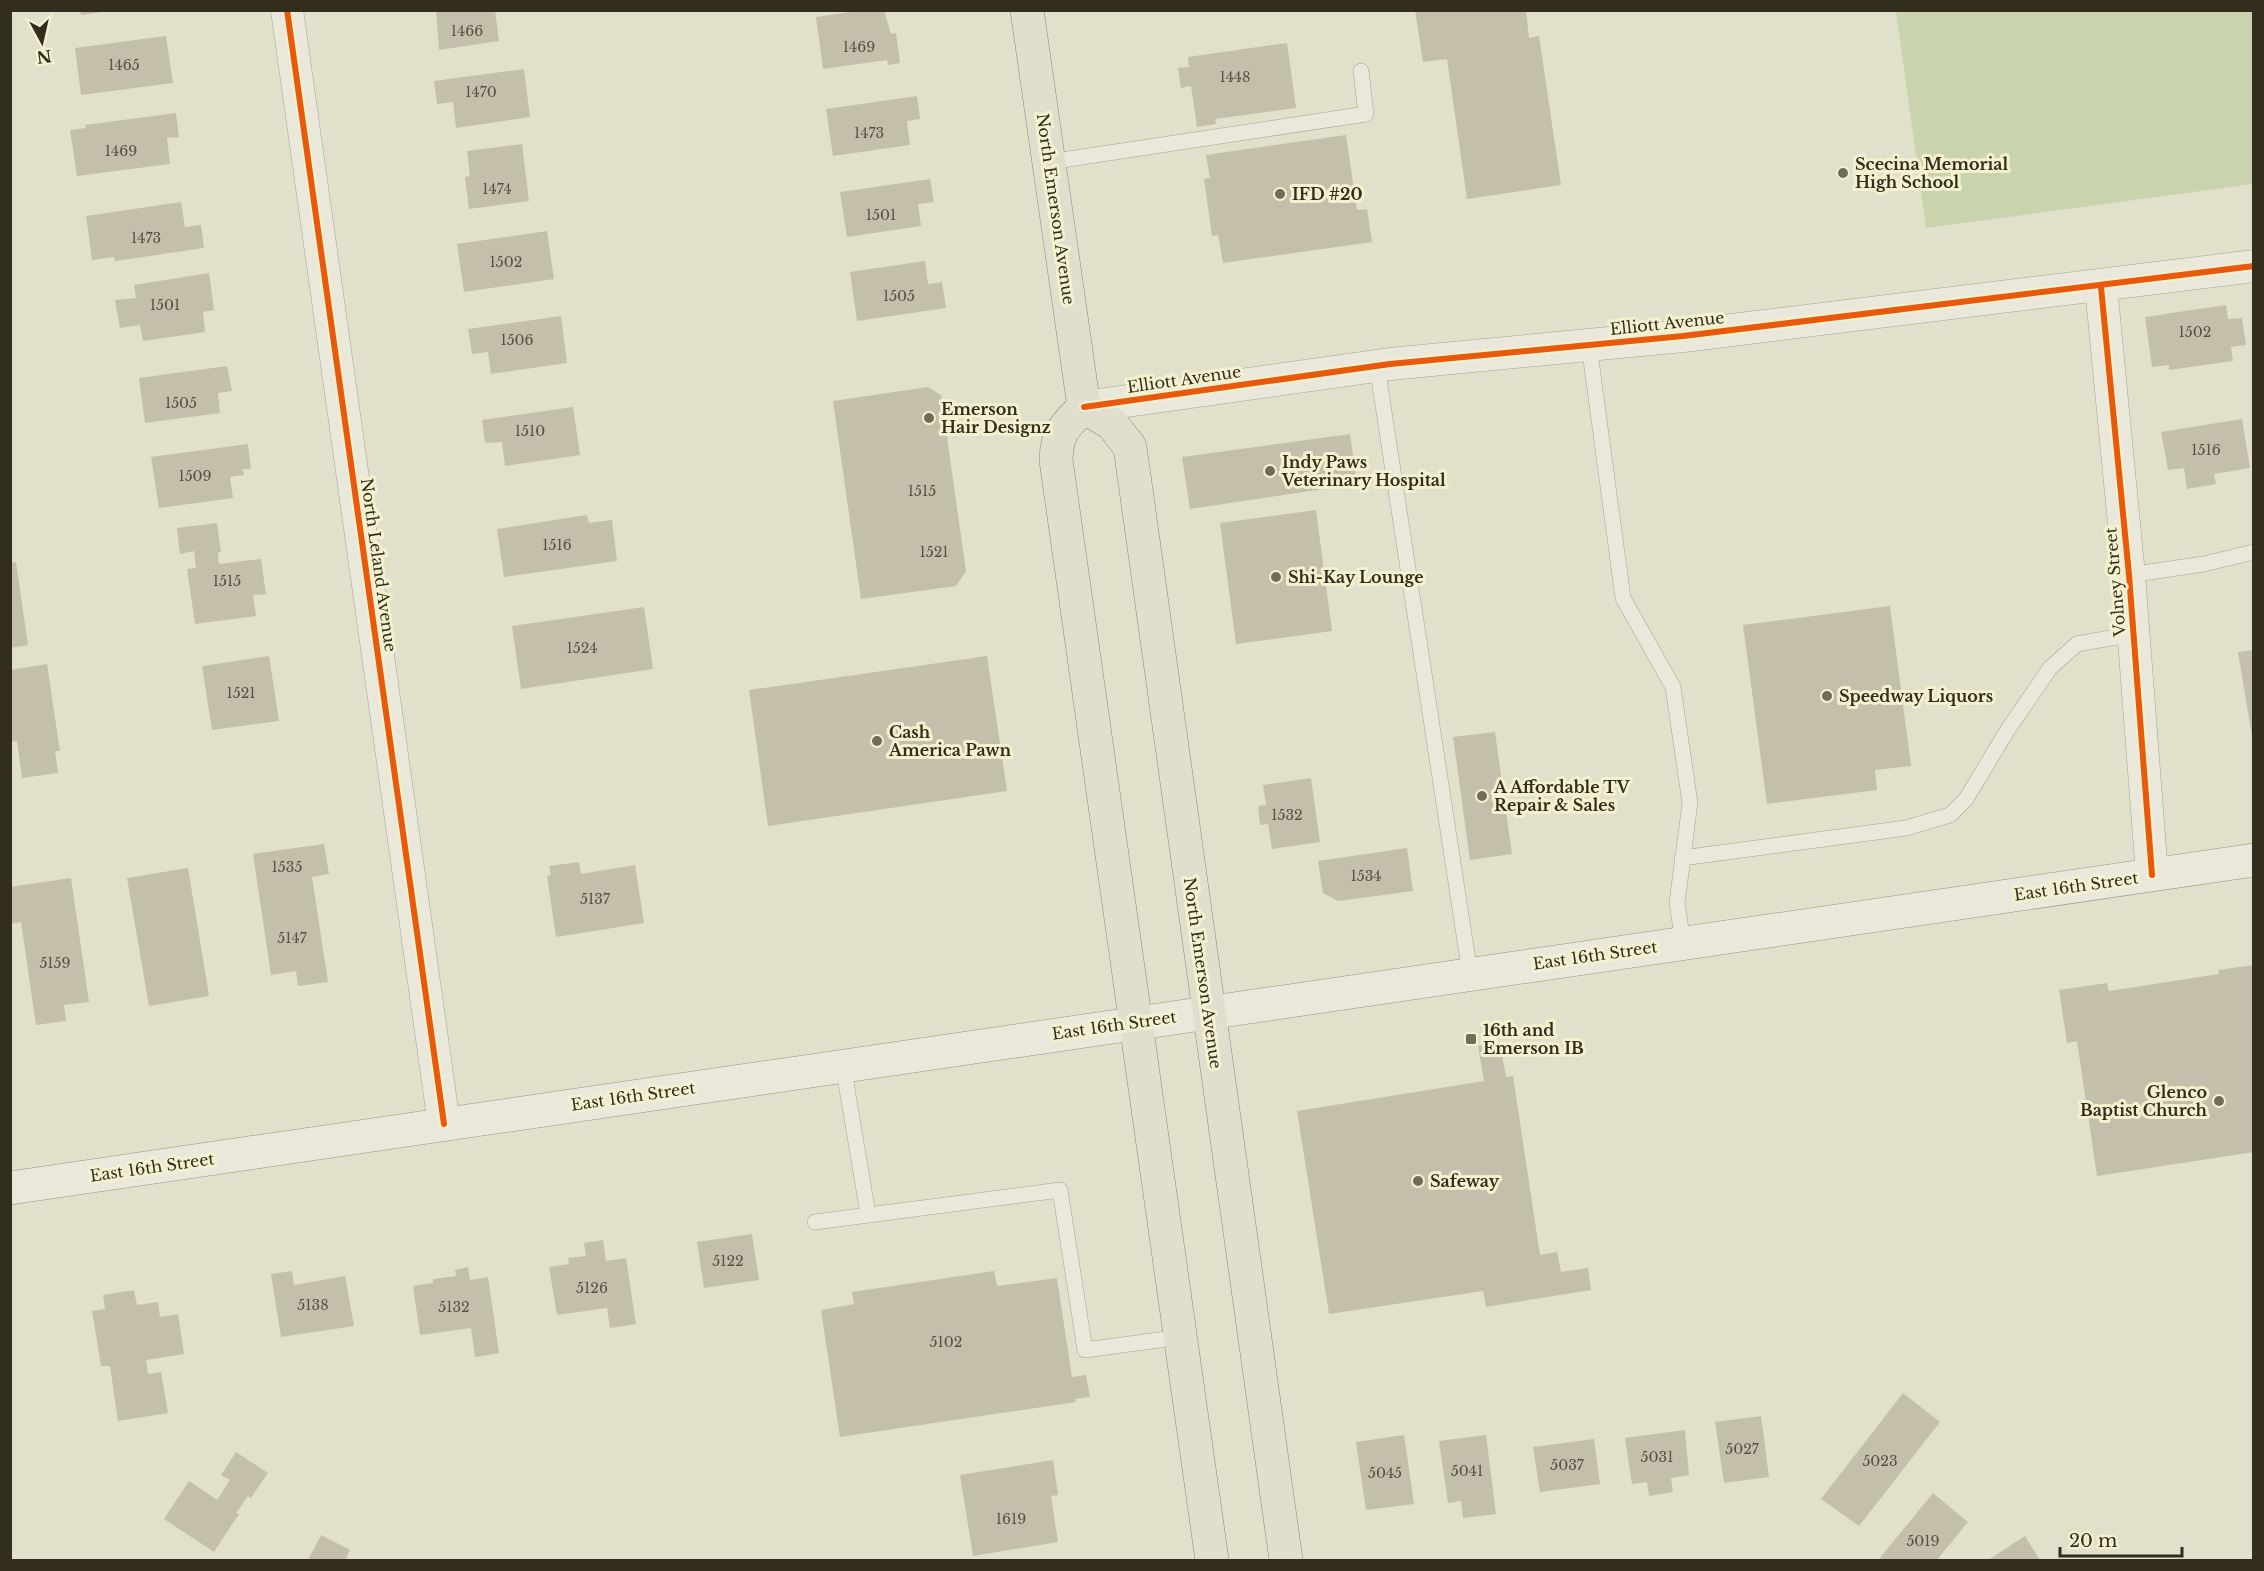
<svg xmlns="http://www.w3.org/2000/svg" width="2264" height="1571" font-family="'Libre Baskerville',serif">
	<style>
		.green { fill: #c9d3ad }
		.building { fill: #c4bfab }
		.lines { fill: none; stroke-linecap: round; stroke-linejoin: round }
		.service-casing { stroke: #a6a494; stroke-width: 16 }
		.minor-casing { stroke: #a6a494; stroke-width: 33 }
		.secondary-casing { stroke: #969383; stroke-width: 34 }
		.primary-casing { stroke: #8b897a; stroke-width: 34 }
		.service { stroke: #eae8db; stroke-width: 15 }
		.minor { stroke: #eae8db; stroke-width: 32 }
		.secondary { stroke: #eae8db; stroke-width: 33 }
		.primary { stroke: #e0dfcd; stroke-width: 33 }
		.cycleway-casing { stroke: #f3f1cf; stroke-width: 10 }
		.cycleway { stroke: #e8590c; stroke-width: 6 }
		.poi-dot { fill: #706c5a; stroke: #f3f1cf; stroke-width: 2 }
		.labels { text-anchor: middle; stroke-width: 6; stroke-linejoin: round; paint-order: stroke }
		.number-label { font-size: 14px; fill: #575240 }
		.poi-label { font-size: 16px; font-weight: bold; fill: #332d1d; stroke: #f3f1cf; text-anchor: start }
		.street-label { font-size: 16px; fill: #332d1d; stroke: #f3f1cf }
	</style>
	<rect width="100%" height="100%" fill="#e1e0ca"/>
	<path class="green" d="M1896,11H2253V184L1926,228Z"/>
	<path class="building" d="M80,10H102V12L81,15Z
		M436,10H495L499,41L439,50Z
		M864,10H884L891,34L896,33L900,63L888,65L887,60L823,69L816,17Z
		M1415,10H1526L1529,38L1539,36L1561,185L1467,199L1447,59L1423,62Z
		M166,36L173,83L81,95L75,48Z
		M1287,43L1296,108L1215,119L1216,124L1197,127L1191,86L1181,88L1178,68L1189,67L1188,57Z
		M524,69L530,117L456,128L453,102L437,104L434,81Z
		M917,96L920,119L907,121L910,145L833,156L826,109Z
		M176,113L179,137L167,138L170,164L77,176L70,130L86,128L85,125Z
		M1346,135L1357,210L1367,209L1372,242L1223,263L1218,235L1212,236L1204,179L1210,178L1206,155Z
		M522,144L529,201L469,209L465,177L470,176L467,151Z
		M930,179L934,202L918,204L921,226L847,237L840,192Z
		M181,202L185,227L201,225L204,248L115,261L114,257L92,260L86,216Z
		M547,231L554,279L464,292L457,244Z
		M925,261L928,284L942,282L946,308L857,321L850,272Z
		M209,273L214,310L203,312L205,332L143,341L140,325L120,328L115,300L136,298L134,285Z
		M2226,305L2228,319L2242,318L2246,345L2231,347L2233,361L2169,370V365L2152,367L2145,317Z
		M561,316L567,363L491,374L488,352L472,354L468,329Z
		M227,366L232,391L218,393L220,413L145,423L139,378Z
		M928,387L941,395L966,571L956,586L861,599L833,401Z
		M573,407L580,455L505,466L502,442L485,443L482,420Z
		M2242,419L2250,468L2214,474L2216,484L2187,489L2184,468L2168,470L2161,432Z
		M1350,434L1357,484L1190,509L1182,457Z
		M248,444L251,469H243L244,475L230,477L233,498L159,508L151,457Z
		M1316,510L1332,631L1236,644L1220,523Z
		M587,515L589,523L612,520L617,561L504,577L497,529Z
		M217,523L221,552H218L219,564L261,559L266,594L253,595L256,616L195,624L187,569L196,568L194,551L180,554L177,528Z
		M16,562L28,645L10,648V563Z
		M1890,606L1911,766L1875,770L1877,790L1767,804L1743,625Z
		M644,607L653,669L521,689L512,626Z
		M2254,650V736H2252L2238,652Z
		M269,656L279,721L212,730L202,666Z
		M987,656L1007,791L768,826L749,690Z
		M47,664L60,751H55L58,773L22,778L17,741L10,742V670Z
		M1495,732L1512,854L1470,860L1453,737Z
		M1311,778L1320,842L1272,849L1268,824L1260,825L1258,806L1266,805L1263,785Z
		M324,844L329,874L312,877L328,982L298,986L296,971L271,975L253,854Z
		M1407,848L1413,891L1338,901L1323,893L1318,861Z
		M579,862L581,874L635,865L644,923L556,937L547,876L551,875L549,866Z
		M188,868L209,996L149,1006L127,878Z
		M71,878L89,1002L64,1005L66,1021L36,1025L21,922L10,924V887Z
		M2254,965V1152L2097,1176L2077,1041L2067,1043L2059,990L2107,983L2109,991L2219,974L2218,970Z
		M1500,1043L1506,1077L1513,1076L1540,1255L1557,1252L1561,1272L1588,1268L1591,1290L1486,1307L1483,1291L1329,1314L1297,1111L1484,1081L1478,1046Z
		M752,1234L759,1280L704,1288L697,1242Z
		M603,1240L606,1261L626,1258L636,1324L610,1328L607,1308L557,1315L549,1267L569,1264L568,1258L586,1256L584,1243Z
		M468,1267L470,1280L488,1277L499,1353L475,1357L471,1328L420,1335L413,1286L433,1283V1279L456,1276L455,1270Z
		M292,1271L294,1285L345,1276L354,1326L281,1337L271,1274Z
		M994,1271L997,1286L1057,1278L1072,1377L1086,1375L1090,1397L1075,1399L1076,1402L840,1437L821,1310L854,1304L852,1292Z
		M134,1290L137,1305L158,1302L160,1317L178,1314L184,1354L146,1360L148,1374L161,1372L168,1413L118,1421L110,1366H101L92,1311L105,1309L103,1295Z
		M1903,1393L1940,1422L1859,1526L1821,1499Z
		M1761,1416L1769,1477L1724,1483L1715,1422Z
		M1685,1430L1689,1475L1671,1478L1673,1492L1649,1496L1647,1482L1632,1484L1625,1438Z
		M1404,1435L1414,1504L1366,1510L1356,1442Z
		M1486,1435L1496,1514L1463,1518L1461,1501L1448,1503L1439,1441Z
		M1594,1439L1600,1484L1540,1492L1533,1447Z
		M236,1452L268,1473L251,1498L248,1496L236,1513L239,1514L214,1552L164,1519L189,1481L217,1500L230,1480L221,1475Z
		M1053,1460L1058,1495L1051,1496L1058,1542L973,1556L960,1475Z
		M1933,1493L1968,1522L1937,1560H1880L1879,1559Z
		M321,1535L350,1550L346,1559L350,1560H308Z
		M2025,1536L2040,1560H1988Z"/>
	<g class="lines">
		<g class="service-casing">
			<path id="service" d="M1049,162L1366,114L1361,71
				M1589,345L1623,598L1673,687L1690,803L1677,903L1683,942
				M1377,366L1470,974
				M2129,575L2204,564L2254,552
				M1682,858L1906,828L1950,815L1966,799L2007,731L2050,668L2077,644L2133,634
				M843,1065L868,1214
				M815,1222L1060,1190L1085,1350L1181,1337"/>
		</g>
		<g class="minor-casing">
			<path id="minor" d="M287,10L444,1124
				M2101,287L2129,575L2152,875
				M1084,407L1390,364L1683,336L2254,266"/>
		</g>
		<g class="secondary-casing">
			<path id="secondary" d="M10,1188L2254,860"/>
		</g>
		<g class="primary-casing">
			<path id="primary" d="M1027,10L1084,407
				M1084,407L1112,424L1130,447L1286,1560
				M1084,407C1065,426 1057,431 1056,460L1212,1560"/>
		</g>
		<use href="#service" class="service"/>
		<use href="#minor" class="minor"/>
		<use href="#secondary" class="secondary"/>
		<use href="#primary" class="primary"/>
		<g class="cycleway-casing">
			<path id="cycleway" d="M287,10L444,1124
				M2101,287L2129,575L2152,875
				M1084,407L1390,364L1683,336L2254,266"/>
		</g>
		<use href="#cycleway" class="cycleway"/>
	</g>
	<g class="poi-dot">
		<circle cx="1843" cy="173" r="6"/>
		<circle cx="1280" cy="194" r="6"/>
		<circle cx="929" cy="418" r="6"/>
		<circle cx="1270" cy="471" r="6"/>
		<circle cx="1276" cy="577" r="6"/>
		<circle cx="1827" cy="696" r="6"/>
		<circle cx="877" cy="741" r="6"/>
		<circle cx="1482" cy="796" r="6"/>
		<rect x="1465" y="1033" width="12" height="12" rx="3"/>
		<circle cx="2219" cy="1101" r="6"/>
		<circle cx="1418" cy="1181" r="6"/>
	</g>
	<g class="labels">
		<g class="number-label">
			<text x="467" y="36">1466</text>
			<text x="859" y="52">1469</text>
			<text x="124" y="70">1465</text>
			<text x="1235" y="82">1448</text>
			<text x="481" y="97">1470</text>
			<text x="869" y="138">1473</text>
			<text x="121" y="156">1469</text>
			<text x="497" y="194">1474</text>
			<text x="881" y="220">1501</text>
			<text x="146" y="243">1473</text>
			<text x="506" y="267">1502</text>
			<text x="899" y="301">1505</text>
			<text x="165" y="310">1501</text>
			<text x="2195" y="337">1502</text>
			<text x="517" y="345">1506</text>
			<text x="181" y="408">1505</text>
			<text x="530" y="436">1510</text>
			<text x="2206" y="455">1516</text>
			<text x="195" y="481">1509</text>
			<text x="922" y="496">1515</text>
			<text x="557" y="550">1516</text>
			<text x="934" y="557">1521</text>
			<text x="227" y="586">1515</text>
			<text x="582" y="653">1524</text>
			<text x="241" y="698">1521</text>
			<text x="1287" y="820">1532</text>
			<text x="287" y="872">1535</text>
			<text x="1366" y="881">1534</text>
			<text x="595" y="904">5137</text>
			<text x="292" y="943">5147</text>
			<text x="55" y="968">5159</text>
			<text x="728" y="1266">5122</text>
			<text x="592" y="1293">5126</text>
			<text x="313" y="1310">5138</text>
			<text x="454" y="1312">5132</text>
			<text x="946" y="1347">5102</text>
			<text x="1742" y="1454">5027</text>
			<text x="1657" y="1462">5031</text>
			<text x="1880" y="1466">5023</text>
			<text x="1567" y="1470">5037</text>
			<text x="1467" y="1476">5041</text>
			<text x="1385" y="1478">5045</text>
			<text x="1011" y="1524">1619</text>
			<text x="1923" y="1546">5019</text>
		</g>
		<g class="poi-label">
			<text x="1855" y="170">Scecina Memorial<tspan x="1855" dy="18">High School</tspan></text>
			<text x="1292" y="200">IFD #20</text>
			<text x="941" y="415">Emerson<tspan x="941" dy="18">Hair Designz</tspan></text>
			<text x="1282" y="468">Indy Paws<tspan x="1282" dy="18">Veterinary Hospital</tspan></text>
			<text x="1288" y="583">Shi-Kay Lounge</text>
			<text x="1839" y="702">Speedway Liquors</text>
			<text x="889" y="738">Cash<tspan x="889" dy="18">America Pawn</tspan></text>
			<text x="1494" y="793">A Affordable TV<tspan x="1494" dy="18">Repair &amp; Sales</tspan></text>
			<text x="1483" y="1036">16th and<tspan x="1483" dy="18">Emerson IB</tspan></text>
			<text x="2207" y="1098" text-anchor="end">Glenco<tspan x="2207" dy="18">Baptist Church</tspan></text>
			<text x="1430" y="1187">Safeway</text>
		</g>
		<g class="street-label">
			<text transform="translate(1056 209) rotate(82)" y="6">North Emerson Avenue</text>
			<text transform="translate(1667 323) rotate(-6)" y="6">Elliott Avenue</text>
			<text transform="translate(1184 379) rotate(-8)" y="6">Elliott Avenue</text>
			<text transform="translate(379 565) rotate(82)" y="6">North Leland Avenue</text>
			<text transform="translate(2115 582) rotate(-95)" y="6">Volney Street</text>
			<text transform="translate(2076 886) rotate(-8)" y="6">East 16th Street</text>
			<text transform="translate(1595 955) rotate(-8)" y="6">East 16th Street</text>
			<text transform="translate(1203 973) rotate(82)" y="6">North Emerson Avenue</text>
			<text transform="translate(1114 1025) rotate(-8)" y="6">East 16th Street</text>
			<text transform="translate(633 1096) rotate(-8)" y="6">East 16th Street</text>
			<text transform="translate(152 1167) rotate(-8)" y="6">East 16th Street</text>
		</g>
	</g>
	<rect width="2264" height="1571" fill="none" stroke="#332d1d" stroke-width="24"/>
	<g transform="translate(42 42) rotate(172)" stroke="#f3f1cf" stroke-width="4.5" paint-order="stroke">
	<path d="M0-4.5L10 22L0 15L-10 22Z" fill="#332d1d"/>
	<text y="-9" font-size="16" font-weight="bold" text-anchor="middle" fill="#332d1d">N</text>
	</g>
	<path d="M2060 1547v9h122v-9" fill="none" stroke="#332d1d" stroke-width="3"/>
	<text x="2069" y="1547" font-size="18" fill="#332d1d" stroke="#f3f1cf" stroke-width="4.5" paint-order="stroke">20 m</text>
</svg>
